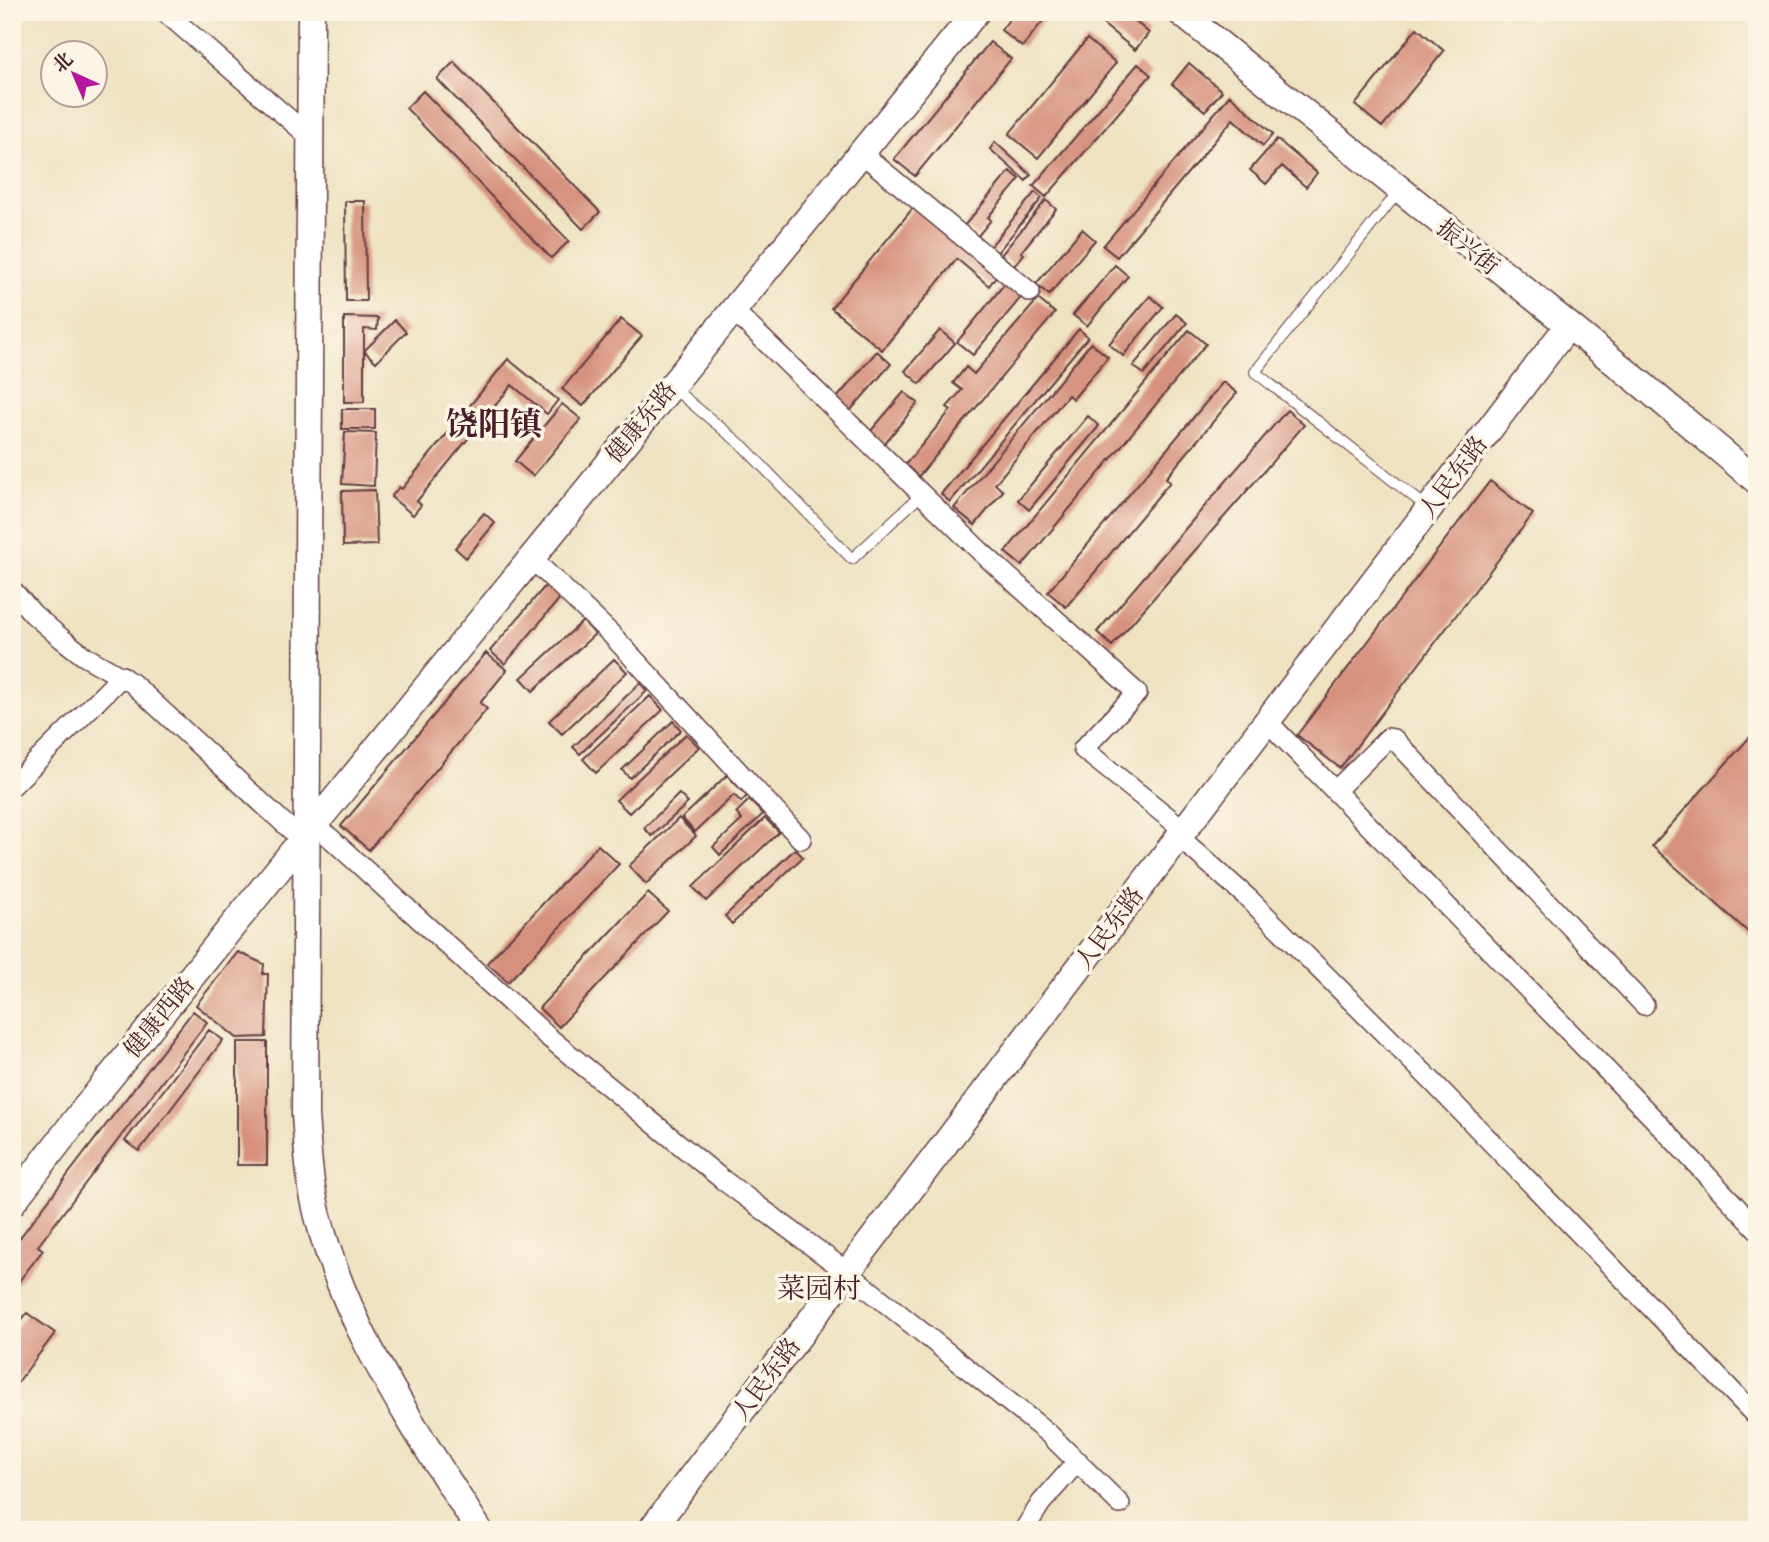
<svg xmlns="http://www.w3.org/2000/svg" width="1769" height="1542" font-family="'Sorts Mill Goudy','Noto Serif SC',serif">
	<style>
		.building { fill: #d6917d }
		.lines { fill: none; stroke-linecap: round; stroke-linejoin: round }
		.lane-casing { stroke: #633c42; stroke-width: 12 }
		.street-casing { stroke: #633c42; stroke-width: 22 }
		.secondary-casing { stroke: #633c42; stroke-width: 29 }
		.lane { stroke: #fff; stroke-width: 10 }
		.street { stroke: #fff; stroke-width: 19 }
		.secondary { stroke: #fff; stroke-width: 26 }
		.labels { text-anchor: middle; stroke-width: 7; stroke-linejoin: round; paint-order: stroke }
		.street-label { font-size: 24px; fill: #4a1f2b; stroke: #fcf5e5 }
		.quarter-label { font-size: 28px; fill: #4a1f2b; stroke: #fcf5e5 }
		.district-label { font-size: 32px; font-weight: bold; fill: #4a1f2b; stroke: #fcf5e5 }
	</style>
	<rect width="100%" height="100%" fill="#fcf5e5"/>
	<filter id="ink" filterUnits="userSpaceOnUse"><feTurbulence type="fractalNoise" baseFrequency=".0143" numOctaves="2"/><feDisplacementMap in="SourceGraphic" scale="14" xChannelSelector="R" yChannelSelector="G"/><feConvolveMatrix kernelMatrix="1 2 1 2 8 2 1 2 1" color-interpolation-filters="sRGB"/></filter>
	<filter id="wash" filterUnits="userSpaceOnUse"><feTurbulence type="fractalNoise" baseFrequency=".00686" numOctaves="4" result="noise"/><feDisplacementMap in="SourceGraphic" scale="28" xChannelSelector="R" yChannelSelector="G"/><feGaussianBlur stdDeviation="1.57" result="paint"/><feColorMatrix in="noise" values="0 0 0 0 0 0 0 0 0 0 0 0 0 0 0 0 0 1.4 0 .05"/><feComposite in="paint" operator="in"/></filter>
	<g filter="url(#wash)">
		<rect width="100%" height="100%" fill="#eee2c1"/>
		<g id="blocks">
			<path class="building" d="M1015,12H1050L1022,47L1001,30Z
				M1088,12H1124L1149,33L1135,50Z
				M1417,28L1444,51L1382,127L1355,105Z
				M1087,39L1116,63L1038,158L1009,134Z
				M990,42L1011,59L915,176L894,159Z
				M454,62L600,212L583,229L437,79Z
				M1189,63L1222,91L1205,111L1172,84Z
				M1138,64L1151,75L1046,197L1033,186Z
				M423,91L569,241L551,258L406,108Z
				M1230,95L1273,134L1263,146L1233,119L1117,257L1103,246Z
				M1277,139L1317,173L1306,187L1282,166L1266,184L1250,170Z
				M995,142L1031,175L1026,181L990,149Z
				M1010,171L1020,179L988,217L991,220L977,237L964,226Z
				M1035,192L1042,198L996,254L989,248Z
				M1046,200L1056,209L1021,252L1024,254L1014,266L1001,255Z
				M345,201H365L366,301H346Z
				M913,208L996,276L989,286L957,259L882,350L831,308Z
				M1082,229L1095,240L1049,295L1036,284Z
				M1115,265L1128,276L1087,326L1073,315Z
				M1006,282L1023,295L973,355L957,342Z
				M1150,296L1163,307L1123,356L1109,344Z
				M1038,299L1055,313L918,477L905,465L951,410L947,407L962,390L953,383L966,367L974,374Z
				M1176,314L1187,323L1144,374L1133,366Z
				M344,317L378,318L377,330L364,329V402H344Z
				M621,319L642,336L583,406L562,389Z
				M395,320L406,332L376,362L364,351Z
				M1079,329L1088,337L950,502L941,494Z
				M940,330L955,343L920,384L905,371Z
				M1189,330L1206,344L1022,566L1005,552Z
				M1091,343L1108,357L1073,399L1068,395L995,484L1003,491L975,525L954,508Z
				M877,351L891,364L850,411L836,399Z
				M508,359L558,400L547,414L512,385L417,501L421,505L413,515L391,497L399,487L402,489Z
				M1223,382L1237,393L1166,478L1170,482L1066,607L1048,592Z
				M904,392L918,403L884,444L870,432Z
				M562,404L581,419L533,476L515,461Z
				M342,409H375V429H342Z
				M1287,410L1304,425L1112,646L1097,632Z
				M1088,416L1099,426L1029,510L1018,500Z
				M345,432L376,433L374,486L342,484Z
				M1490,481L1533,514L1340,768L1297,735Z
				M375,490L377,545L343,546L342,491Z
				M484,513L495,523L466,558L455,548Z
				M546,585L561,597L505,664L490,651Z
				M583,621L595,634L533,691L521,678Z
				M486,653L507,670L480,703L487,709L369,850L341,826Z
				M614,659L627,672L562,734L549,721Z
				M640,683L647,691L580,754L573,747Z
				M650,696L663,710L596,773L583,759Z
				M673,721L681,730L630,778L622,770Z
				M1757,729V940L1652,846Z
				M686,734L699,747L629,813L616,800Z
				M727,775L747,796L741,802L734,795L695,832L682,818Z
				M679,794L688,803L652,836L644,828Z
				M749,800L763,814L720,855L713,847L742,820L736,813Z
				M679,818L696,836L646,884L629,866Z
				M765,818L779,832L706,901L693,887Z
				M598,845L619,864L508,982L487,963Z
				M795,849L803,857L732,924L725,916Z
				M648,893L668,911L559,1027L539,1008Z
				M238,952L264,964L263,974H268L266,1037L237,1038L196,1005Z
				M193,1011L207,1022L38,1246L43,1250L12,1290V1248Z
				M209,1030L223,1040L139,1151L125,1141Z
				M237,1042H267V1165H237Z
				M27,1313L55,1333L12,1390V1333Z"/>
		</g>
	</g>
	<g filter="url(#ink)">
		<use href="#blocks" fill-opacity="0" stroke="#633c42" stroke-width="2"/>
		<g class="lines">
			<g class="lane-casing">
				<path id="lane" d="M1399,191L1255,372L1428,508
					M673,388L743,446L852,559L922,494"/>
			</g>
			<g class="street-casing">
				<path id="street" d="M165,12L311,138
					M860,152L1030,292
					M732,309L980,551L1137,693L1083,749L1184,830
					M530,557L610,633L801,839
					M12,590L33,614L61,638L84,656L132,683L302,840
					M1267,721L1654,1119L1757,1229
					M12,786L122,676
					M1335,791L1388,738L1394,739L1644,1005
					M315,824L547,1036L723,1180L847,1272L1049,1434L1120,1504
					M1179,837L1248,898L1429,1078L1757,1417
					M1024,1530L1041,1503L1078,1461"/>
			</g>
			<g class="secondary-casing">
				<path id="secondary" d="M311,12L305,1114C307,1141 308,1168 313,1194C337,1317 414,1426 479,1530
					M1180,12L1644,386L1757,481
					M12,1203L81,1113L315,824L976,12
					M651,1530L1568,326"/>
			</g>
			<use href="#lane" class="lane"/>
			<use href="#street" class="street"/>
			<use href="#secondary" class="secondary"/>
		</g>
	</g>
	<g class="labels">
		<g class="street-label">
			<text transform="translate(1468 247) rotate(39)" y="8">振兴街</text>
			<text transform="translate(641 422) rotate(-51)" y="8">健康东路</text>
			<text transform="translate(1453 477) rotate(-53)" y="8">人民东路</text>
			<text transform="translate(1109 928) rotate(-53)" y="8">人民东路</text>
			<text transform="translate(159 1017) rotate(-51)" y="8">健康西路</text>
			<text transform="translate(766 1379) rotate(-53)" y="8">人民东路</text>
		</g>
		<g class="quarter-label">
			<text x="819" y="1298">菜园村</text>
		</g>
		<g class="district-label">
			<text x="494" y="435">饶阳镇</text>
		</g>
	</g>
	<rect width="1769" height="1542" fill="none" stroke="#fcf5e5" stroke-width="42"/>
	<g transform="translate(74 74) rotate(316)"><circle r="33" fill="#fcf5e5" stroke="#b59f9b" stroke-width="2"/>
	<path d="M0-5L12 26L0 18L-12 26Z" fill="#b5179e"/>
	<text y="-10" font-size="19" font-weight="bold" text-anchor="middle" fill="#4a1f2b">北</text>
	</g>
</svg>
